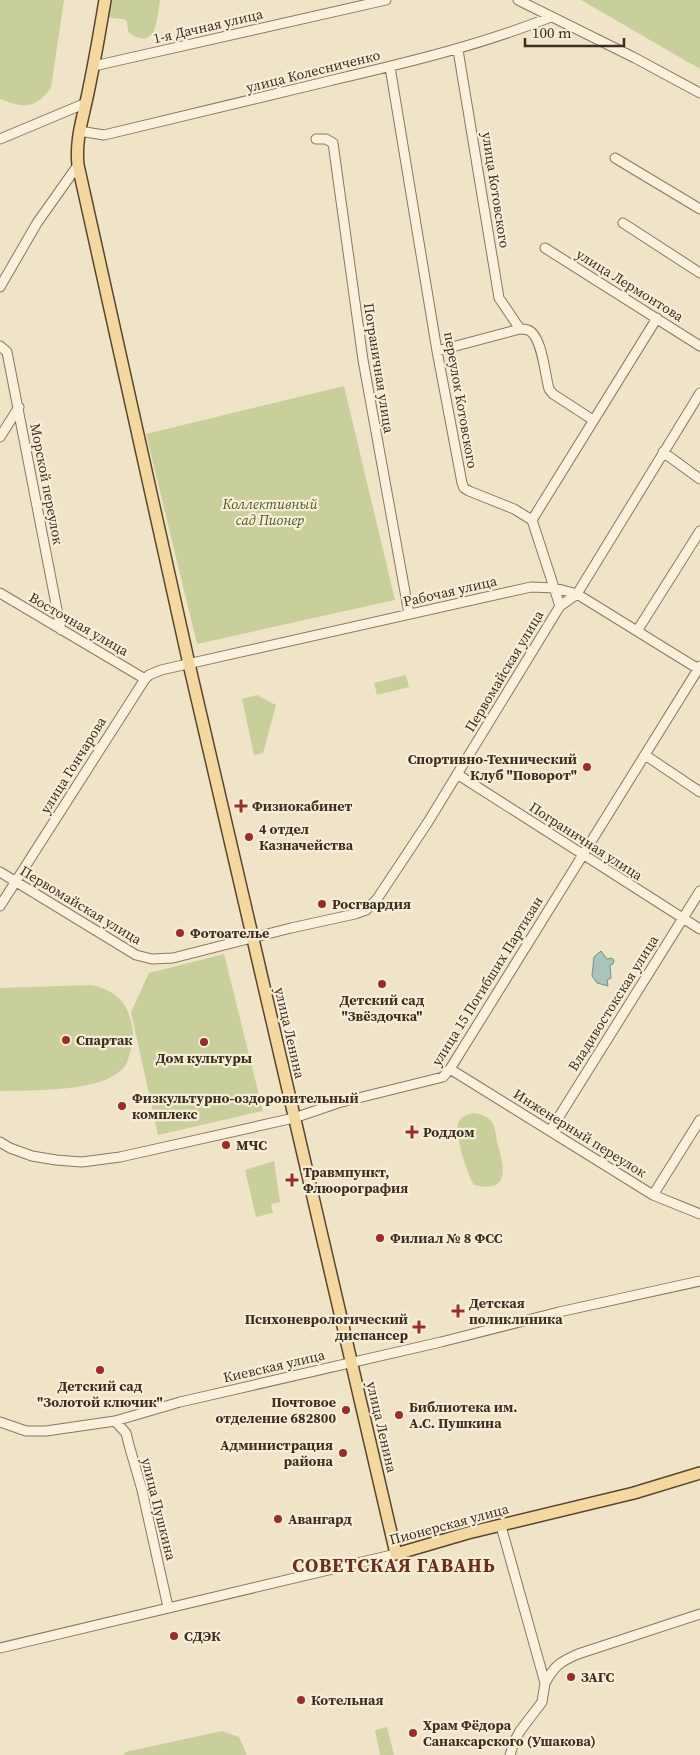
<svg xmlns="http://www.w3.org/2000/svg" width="700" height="1755" font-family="'Source Serif 4',serif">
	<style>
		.green { fill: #c9cf9b }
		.water { fill: #a9c4bc; stroke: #6f938a }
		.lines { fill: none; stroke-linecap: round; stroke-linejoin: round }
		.minor-casing { stroke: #8d765c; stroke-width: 11 }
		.major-casing { stroke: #5b4430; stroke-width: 14 }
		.minor { stroke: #faf1dc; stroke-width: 9 }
		.major { stroke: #f3d9a0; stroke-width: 11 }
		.poi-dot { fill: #9e2a2b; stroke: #f7eed8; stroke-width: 2 }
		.labels { text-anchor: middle; stroke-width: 4.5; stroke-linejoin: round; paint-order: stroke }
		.street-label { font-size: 14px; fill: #3d2e20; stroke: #f7eed8 }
		.park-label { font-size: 14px; font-style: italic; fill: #4d5a26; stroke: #f7eed8 }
		.poi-label { font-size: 14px; font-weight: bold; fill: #3d2e20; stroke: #f7eed8; text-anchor: start }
		.district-label { font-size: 19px; font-weight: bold; letter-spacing: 1px; fill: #6b2e1e; stroke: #f7eed8 }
	</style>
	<rect width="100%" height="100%" fill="#f0e4c8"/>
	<path class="green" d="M0,0H64L51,88C34,110 23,108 0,99Z
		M105,0H160C157,19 157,53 128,32L127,21L123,19L102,17Z
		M581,0H700V69Z
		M344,386L395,600L197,644L146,434Z
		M406,675L409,687L377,695L374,683Z
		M257,695L276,705L263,753L254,755L242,699Z
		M224,954L263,1111L158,1135L131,1012L149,973Z
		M92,985C113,990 126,1000 131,1021C134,1032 134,1041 130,1052C129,1056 128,1062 125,1066C105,1093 32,1090 0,1091V988Z
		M473,1113C479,1114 486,1115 490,1120C495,1124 496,1135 497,1142C504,1166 512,1194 474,1185C467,1174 455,1136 458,1124C460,1117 466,1115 473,1113Z
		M274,1161L280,1202L271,1204L273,1213L256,1217L245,1170Z
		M387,1727L394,1755H380L375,1730Z
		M222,1731L239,1737L247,1755H123L125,1752Z"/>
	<path class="water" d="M601,951L607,959L611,958L614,960L613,964L610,965L611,978L607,980L608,986L597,983L592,976L594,957Z"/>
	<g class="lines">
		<g class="minor-casing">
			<path id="minor" d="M518,0L635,58L700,93
				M458,50L499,298L520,329
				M94,66L386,0
				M390,67L437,351L462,483L464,488L469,491L514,509L532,520
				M79,131L104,135C179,117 254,99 329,81C405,63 478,46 551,17
				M0,139L86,103
				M316,139H326L333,143L363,360L409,614
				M615,158L700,209
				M623,223L700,273
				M545,248L700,346
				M0,287L37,223L78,165
				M0,346L7,352L61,630
				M437,351L520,329C523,329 525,329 528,330C542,335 545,375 549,389L553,394L593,420
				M0,437L19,407
				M663,452L700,479
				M532,520L657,318
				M532,520L560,606
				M0,593L145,679
				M637,631L700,531
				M645,755L700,792
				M457,774L700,929
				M0,872L136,955L152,959L173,958L291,928L355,914L366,910L377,899L428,822L560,606L577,594L700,393
				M0,906L145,679L149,675L161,670L531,587L555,588L577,594L700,670
				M450,1069L653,1195L700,1214
				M550,1131L700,891
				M0,1142L10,1148L32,1156L56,1160L82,1162L120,1157L294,1118L338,1103L443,1077L450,1069L700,666
				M653,1195L700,1120
				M115,1421L126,1433L129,1445L142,1490L168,1607
				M0,1422L26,1431H46L115,1421L180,1402L441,1342L559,1312L700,1281
				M501,1526L545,1683L542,1702L520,1731L514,1742L510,1755
				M0,1648L396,1554
				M545,1683C555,1665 560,1662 578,1654L700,1614"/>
		</g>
		<g class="major-casing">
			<path id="major" d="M105,0C100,30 95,59 89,88C84,115 75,138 78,165L189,664L396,1554L468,1533L634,1493L700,1473"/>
		</g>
		<use href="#minor" class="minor"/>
		<use href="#major" class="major"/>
	</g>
	<g class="poi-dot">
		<circle cx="587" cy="767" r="5"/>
		<path d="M238.5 798.5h5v5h5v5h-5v5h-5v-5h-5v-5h5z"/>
		<circle cx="249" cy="837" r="5"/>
		<circle cx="322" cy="904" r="5"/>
		<circle cx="180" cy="933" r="5"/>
		<circle cx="382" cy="984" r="5"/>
		<circle cx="66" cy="1040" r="5"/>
		<circle cx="204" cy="1042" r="5"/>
		<circle cx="122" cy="1106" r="5"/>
		<path d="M409.5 1124.5h5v5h5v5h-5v5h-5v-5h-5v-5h5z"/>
		<circle cx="226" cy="1145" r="5"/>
		<path d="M289.5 1172.5h5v5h5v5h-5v5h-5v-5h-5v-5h5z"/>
		<circle cx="380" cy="1238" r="5"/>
		<path d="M455.5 1303.5h5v5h5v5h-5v5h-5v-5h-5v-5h5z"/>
		<path d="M416.5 1319.5h5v5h5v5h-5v5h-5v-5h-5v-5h5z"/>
		<circle cx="100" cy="1370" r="5"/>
		<circle cx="346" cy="1410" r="5"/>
		<circle cx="399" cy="1415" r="5"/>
		<circle cx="343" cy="1453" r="5"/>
		<circle cx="278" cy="1519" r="5"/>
		<circle cx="174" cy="1636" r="5"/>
		<circle cx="571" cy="1677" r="5"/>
		<circle cx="301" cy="1700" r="5"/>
		<circle cx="413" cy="1733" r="5"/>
	</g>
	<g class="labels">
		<g class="street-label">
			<text transform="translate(208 26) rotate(-13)" y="5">1-я Дачная улица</text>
			<text transform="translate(313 71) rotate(-14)" y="5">улица Колесниченко</text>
			<text transform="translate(496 190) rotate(81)" y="5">улица Котовского</text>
			<text transform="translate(630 285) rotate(32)" y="5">улица Лермонтова</text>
			<text transform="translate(379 368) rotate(81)" y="5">Пограничная улица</text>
			<text transform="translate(461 400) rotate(80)" y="5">переулок Котовского</text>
			<text transform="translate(47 484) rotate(79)" y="5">Морской переулок</text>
			<text transform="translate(450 591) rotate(-13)" y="5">Рабочая улица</text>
			<text transform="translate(79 624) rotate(30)" y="5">Восточная улица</text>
			<text transform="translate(504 671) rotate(-59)" y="5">Первомайская улица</text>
			<text transform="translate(73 765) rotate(-58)" y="5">улица Гончарова</text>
			<text transform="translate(586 841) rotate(33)" y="5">Пограничная улица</text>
			<text transform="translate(81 905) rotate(31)" y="5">Первомайская улица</text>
			<text transform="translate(487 981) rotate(-58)" y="5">улица 15 Погибших Партизан</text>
			<text transform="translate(613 1003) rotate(-58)" y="5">Владивостокская улица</text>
			<text transform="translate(290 1033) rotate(77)" y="5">улица Ленина</text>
			<text transform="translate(580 1133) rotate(32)" y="5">Инженерный переулок</text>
			<text transform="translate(274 1366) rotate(-13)" y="5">Киевская улица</text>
			<text transform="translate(382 1427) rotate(77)" y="5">улица Ленина</text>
			<text transform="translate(159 1509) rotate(76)" y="5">улица Пушкина</text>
			<text transform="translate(449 1524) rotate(-15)" y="5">Пионерская улица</text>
		</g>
		<g class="park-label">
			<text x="270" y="509">Коллективный<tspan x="270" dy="16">сад Пионер</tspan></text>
		</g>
		<g class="poi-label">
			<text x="577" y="764" text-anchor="end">Спортивно-Технический<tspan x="577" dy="16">Клуб "Поворот"</tspan></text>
			<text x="252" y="811">Физиокабинет</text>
			<text x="259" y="834">4 отдел<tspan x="259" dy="16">Казначейства</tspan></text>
			<text x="332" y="909">Росгвардия</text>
			<text x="190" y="938">Фотоателье</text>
			<text x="382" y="1005" text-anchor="middle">Детский сад<tspan x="382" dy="16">"Звёздочка"</tspan></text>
			<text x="76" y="1045">Спартак</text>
			<text x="204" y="1063" text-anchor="middle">Дом культуры</text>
			<text x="132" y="1103">Физкультурно-оздоровительный<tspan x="132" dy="16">комплекс</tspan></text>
			<text x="423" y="1137">Роддом</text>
			<text x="236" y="1150">МЧС</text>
			<text x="303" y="1177">Травмпункт,<tspan x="303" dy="16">Флюорография</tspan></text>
			<text x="390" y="1243">Филиал № 8 ФСС</text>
			<text x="469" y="1308">Детская<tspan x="469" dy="16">поликлиника</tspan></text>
			<text x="408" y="1324" text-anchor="end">Психоневрологический<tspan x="408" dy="16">диспансер</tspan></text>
			<text x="100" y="1391" text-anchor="middle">Детский сад<tspan x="100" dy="16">"Золотой ключик"</tspan></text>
			<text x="336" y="1407" text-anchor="end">Почтовое<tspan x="336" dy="16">отделение 682800</tspan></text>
			<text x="409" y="1412">Библиотека им.<tspan x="409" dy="16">А.С. Пушкина</tspan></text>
			<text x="333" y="1450" text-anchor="end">Администрация<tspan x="333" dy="16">района</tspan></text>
			<text x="288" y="1524">Авангард</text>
			<text x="184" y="1641">СДЭК</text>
			<text x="581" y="1682">ЗАГС</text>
			<text x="311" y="1705">Котельная</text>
			<text x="423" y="1730">Храм Фёдора<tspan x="423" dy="16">Санаксарского (Ушакова)</tspan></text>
		</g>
		<g class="district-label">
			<text x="394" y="1572">СОВЕТСКАЯ ГАВАНЬ</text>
		</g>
	</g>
	<path d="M525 38v8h99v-8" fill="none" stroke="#3d2e20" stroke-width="2.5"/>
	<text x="532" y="38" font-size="15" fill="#3d2e20" stroke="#f7eed8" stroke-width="4" paint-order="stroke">100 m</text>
</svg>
